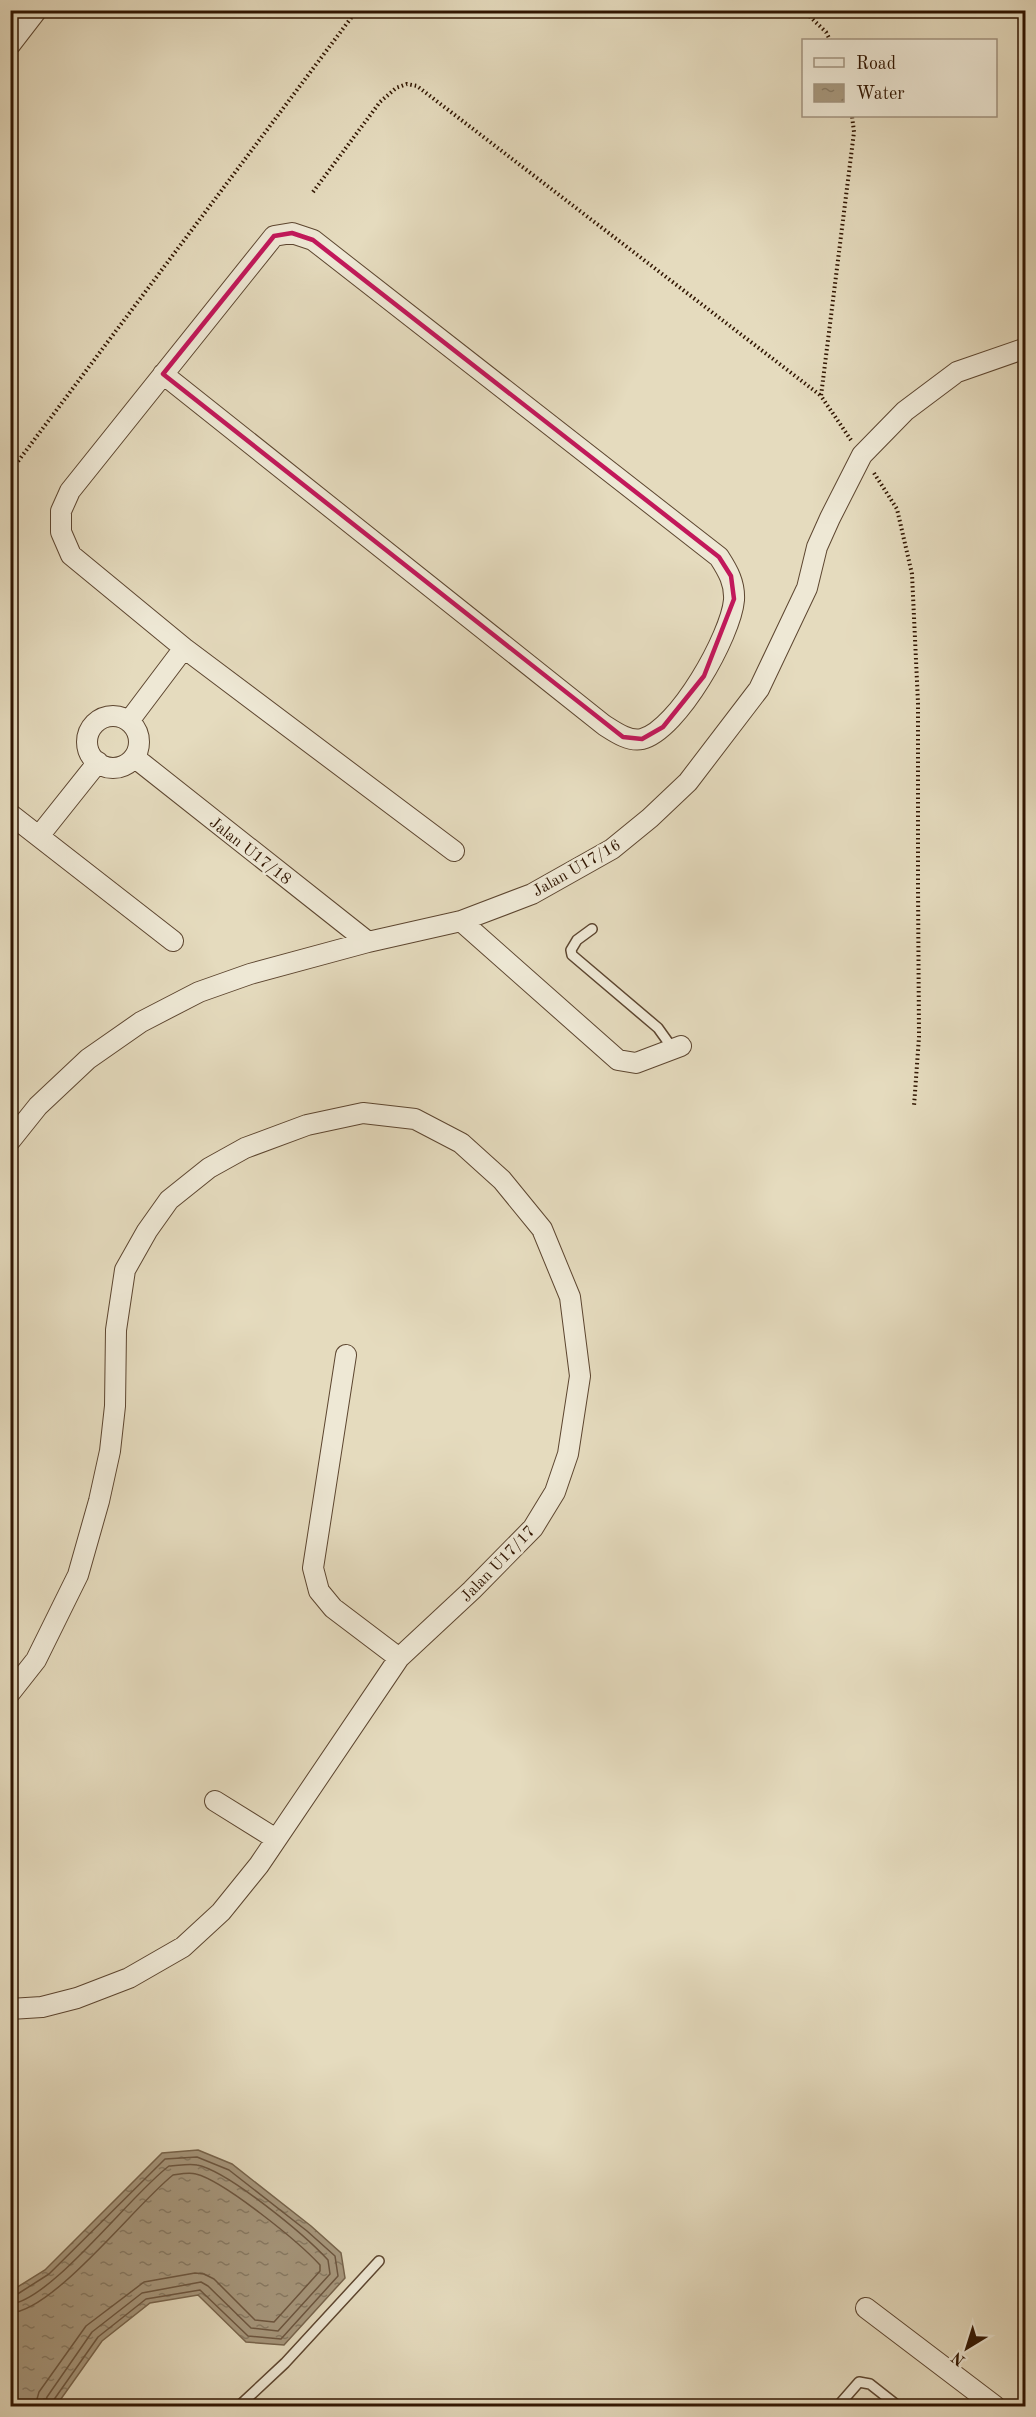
<svg xmlns="http://www.w3.org/2000/svg" width="1036" height="2417" font-family="'Old Standard TT',serif">
	<style>
		.water { fill: url(#water-ripples); stroke: #77644c; stroke-width: 1.5 }
		.lines { fill: none; stroke-linecap: round; stroke-linejoin: round }
		.shore { stroke: #6c5640; stroke-width: 1.5 }
		.service-casing { stroke: #5d4630; stroke-width: 12 }
		.minor-casing { stroke: #5d4630; stroke-width: 22 }
		.path { stroke: #301501; stroke-width: 4; stroke-dasharray: 1.5 3; stroke-linecap: butt }
		.service { stroke: #eee8d5; stroke-width: 9 }
		.minor { stroke: #eee8d5; stroke-width: 20 }
		.marked { fill: none; stroke: #c2185b; stroke-width: 4.5; stroke-linejoin: round }
		.labels { text-anchor: middle; stroke-width: 5; stroke-linejoin: round; paint-order: stroke }
		.street-label { font-size: 16px; fill: #301501; stroke: #eee8d5 }
	</style>
	<defs>
		<pattern id="water-ripples" width="26" height="14" patternUnits="userSpaceOnUse" patternTransform="scale(1.5)"><rect width="26" height="14" fill="#a7987e"/><path d="M2 4q2-2 4 0t4 0M15 11q2-2 4 0t4 0" fill="none" stroke="#887b65"/></pattern>
	</defs>
	<rect width="100%" height="100%" fill="#e5dbbe"/>
	<filter id="stains"><feTurbulence type="fractalNoise" baseFrequency=".00333" numOctaves="4"/><feColorMatrix values="0 0 0 0 .2 0 0 0 0 .09 0 0 0 0 .02 0 0 0 .5 -.17"/></filter>
	<radialGradient id="worn" r=".72"><stop offset=".6" stop-color="#630" stop-opacity="0"/><stop offset="1" stop-color="#630" stop-opacity=".3"/></radialGradient>
	<path class="water" d="M198,2150L232,2164L311,2226L341,2253L345,2278L284,2345L246,2342L198,2295L150,2303L102,2341L56,2406H11V2291L45,2270L162,2153Z"/>
	<g class="lines">
		<path class="shore" d="M10,2296L16,2295L49,2274L165,2159L197,2157L229,2170L307,2231L335,2256L338,2276L281,2339L248,2336L200,2290L146,2299L98,2337L53,2401L52,2406
			M10,2304C51,2301 132,2193 169,2166C177,2166 188,2163 197,2165C228,2171 305,2235 328,2260L330,2274L278,2331L251,2328L208,2286L201,2282L142,2293L92,2332L47,2397L44,2406
			M10,2313C54,2311 136,2204 173,2175C180,2174 189,2172 196,2174C224,2181 299,2242 320,2265V2271L274,2322L255,2320L214,2279L204,2274L195,2273L144,2282L86,2326L39,2392L35,2406"/>
		<g class="service-casing">
			<path id="service" d="M592,929L577,940L571,950L572,955L658,1028L673,1049
				M239,2406L285,2363L379,2261
				M838,2406L859,2382L870,2384L898,2406"/>
		</g>
		<g class="minor-casing">
			<path id="minor" d="M10,45L37,10
				M163,374L604,725C615,732 629,742 642,739C678,730 731,635 734,600C735,583 728,571 719,557L313,240L292,233L274,236L70,491L61,511V532L71,555L184,648L454,851
				M87 742a26 26 0 1 1 52 0a26 26 0 1 1-52 0Z
				M129,721L184,648
				M134,757L368,942
				M10,814L173,941
				M39,836L98,762
				M461,921L618,1060L636,1063L681,1046
				M10,1141L38,1106L88,1059L141,1022L199,992L250,974L368,942L461,921L532,894L612,849L650,818L688,782L759,689L807,588L817,547L830,518L862,455L905,411L957,372L1026,348
				M346,1355L313,1568L319,1591L333,1608L399,1658
				M10,1693L36,1660L78,1575L99,1501L110,1451L115,1406L116,1330L125,1270L147,1231L169,1200L209,1168L245,1148L307,1125L363,1113L415,1119L461,1143L502,1180L542,1229L570,1297L580,1376L568,1454L555,1492L533,1528L472,1590L399,1658L259,1865L221,1912L183,1947L129,1978L77,1998L42,2007L10,2009
				M215,1801L276,1839
				M866,2308L995,2406"/>
		</g>
		<path class="path" d="M803,10L826,32L830,40
			M313,192L380,102L396,88L407,84L417,86L820,395
			M851,440L821,396L854,132L852,116
			M10,472L357,10
			M874,473L897,509L912,574L918,703V885L919,1037L914,1106"/>
		<use href="#service" class="service"/>
		<use href="#minor" class="minor"/>
	</g>
	<path class="marked" d="M292,233L313,240L719,557L731,576L734,599L704,676L663,727L642,739L623,737L163,374L274,236Z"/>
	<g class="labels">
		<g class="street-label">
			<text transform="translate(251 850) rotate(38)" y="6">Jalan U17/18</text>
			<text transform="translate(576 867) rotate(-30)" y="6">Jalan U17/16</text>
			<text transform="translate(497 1563) rotate(-46)" y="6">Jalan U17/17</text>
		</g>
	</g>
	<rect width="1036" height="2417" fill="none" stroke="#e5dbbe" stroke-width="36"/>
	<rect x="12" y="12" width="1012" height="2393" fill="none" stroke="#301501" stroke-width="3"/>
	<rect x="18" y="18" width="1000" height="2381" fill="none" stroke="#301501" stroke-width="1.5"/>
	<rect x="802" y="39" width="195" height="78" fill="#eee8d5" stroke="#a29480" stroke-width="1.5"/>
	<rect x="814" y="58" width="30" height="9" fill="#eee8d5" stroke="#a29480" stroke-width="1.5"/>
	<text x="856" y="69" font-size="18" fill="#301501">Road</text>
	<rect x="814" y="84" width="30" height="18" fill="url(#water-ripples)" stroke="#a29480" stroke-width="1.5"/>
	<text x="856" y="99" font-size="18" fill="#301501">Water</text>
	<g transform="translate(967 2348) rotate(218)" stroke="#eee8d5" stroke-width="4.5" paint-order="stroke">
	<path d="M0-4.5L10 22L0 15L-10 22Z" fill="#301501"/>
	<text y="-9" font-size="16" font-weight="bold" text-anchor="middle" fill="#301501">N</text>
	</g>
	<rect width="100%" height="100%" filter="url(#stains)"/>
	<rect width="100%" height="100%" fill="url(#worn)"/>
</svg>
